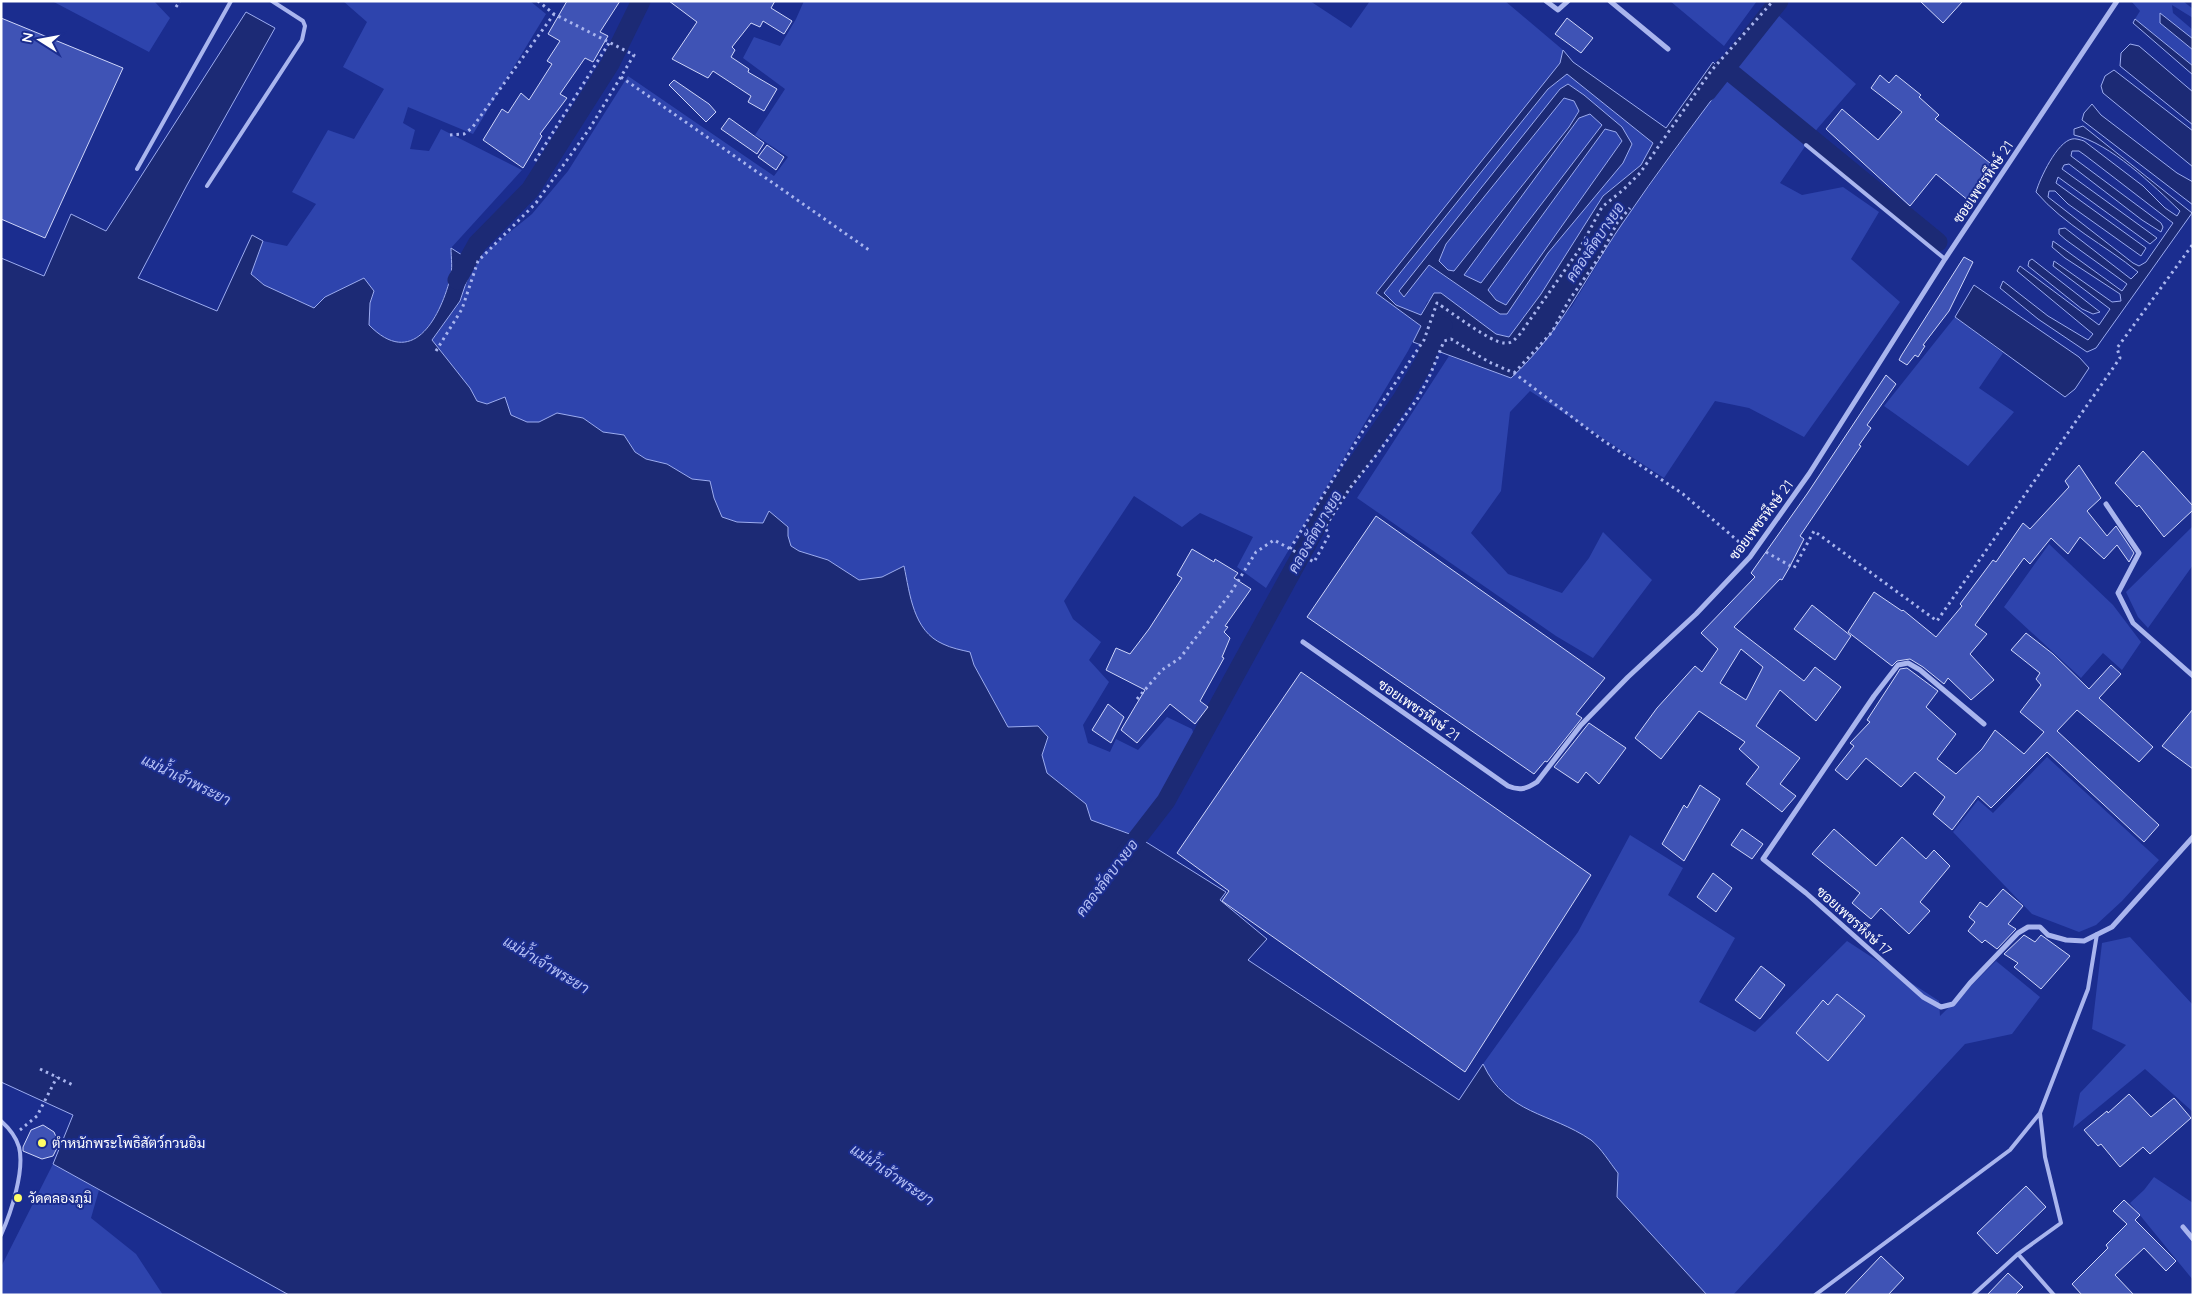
<svg xmlns="http://www.w3.org/2000/svg" width="2194" height="1296" font-family="Quicksand,Sarabun,sans-serif">
	<style>
		.green { fill: #2e44ad; fill-rule: evenodd }
		.water { fill: #1c2a75; stroke: #9cacf0; fill-rule: evenodd }
		.lines { fill: none; stroke-linecap: round; stroke-linejoin: round }
		.canal { stroke: #1c2a75; stroke-width: 19 }
		.building { fill: #3f53b5; stroke: #cfd6fa; fill-rule: evenodd }
		.path { stroke: #a9b5ee; stroke-width: 3; stroke-dasharray: 2.5 4; stroke-linecap: butt }
		.lane { stroke: #a9b5ee; stroke-width: 4 }
		.street { stroke: #a9b5ee; stroke-width: 5 }
		.poi-dot { fill: #fffd66; stroke: #1b2d8f; stroke-width: 2 }
		.labels { text-anchor: middle; stroke-width: 4; stroke-linejoin: round; paint-order: stroke }
		.street-label { font-size: 14px; fill: #fff; stroke: #1b2d8f }
		.poi-label { font-size: 14px; fill: #fff; stroke: #1b2d8f; text-anchor: start }
		.water-label { font-size: 15px; font-style: italic; fill: #b5c0f5; stroke: #1b2d8f }
	</style>
	<rect width="100%" height="100%" fill="#1b2d8f"/>
	<path class="green" d="M52,1H154L170,18L149,52Z
		M343,1H530L546,14L473,134L408,107L403,123L415,130L410,149L429,151L441,129L522,170L451,248C451,257 453,270 450,279C439,320 412,369 368,325L370,303L374,291L325,297L314,308L264,285L251,274L263,241L287,246L316,204L292,192L328,130L354,139L384,89L343,67L367,22Z
		M804,1H1310L1351,28L1370,1H1505L1563,50L1561,63L1376,293L1421,326L1408,351L1266,588L1237,567L1253,537L1200,513L1182,527L1134,496L1064,601L1073,619L1101,642L1089,660L1109,682L1083,725L1088,743L1110,752L1116,739L1138,750L1167,717L1192,729L1195,738L1171,783L1131,834L1091,820L1086,804L1047,773L1041,755L1048,737L1022,728L1008,727L974,665L970,652C961,650 952,648 943,644C913,631 910,594 904,566L882,577L859,580L828,560L799,551L791,546L788,536L769,511L763,523L737,522L722,517L714,498L710,481L692,479L667,464L646,459L635,452L624,435L603,432L583,418L557,413L539,422H527L477,401L470,388L432,340L460,302L473,262L532,214L568,171L628,76L774,176L788,157L755,135L785,89L743,58L754,37L780,46L796,19Z
		M1670,1H1757L1724,46Z
		M2131,1H2183L2193,9V18L2172,5L2173,13L2193,30V39L2160,14V23L2193,50V66L2135,19L2140,11Z
		M1778,15L1856,84L1817,129L1780,183L1802,195L1843,187L1879,212L1851,259L1900,302L1804,437L1749,408L1715,401L1664,478L1530,391L1510,412L1501,491L1471,533L1508,574L1562,593L1589,558L1603,532L1652,580L1593,658L1556,636L1357,498L1449,356L1511,378L1572,306L1621,225L1725,81Z
		M1568,73L1653,143L1641,165L1603,196L1541,294L1509,337L1496,334L1441,293L1427,302L1421,315L1396,305L1384,293L1548,89ZM1568,84L1584,95L1622,127L1623,163L1548,253L1507,314H1500L1428,265L1404,297L1560,89Z
		M1564,98L1574,101L1579,111L1569,127L1454,271L1448,270L1439,261L1446,244Z
		M1590,114L1603,124L1481,283L1464,275L1579,118Z
		M1605,129L1616,132L1622,141L1506,305L1496,300L1488,290Z
		M1955,317L2003,353L1979,388L2014,412L1968,466L1884,406Z
		M2193,526V565L2148,628L2138,617L2126,592Z
		M2049,544L2113,605L2141,642L2122,670L2103,653L2081,678L2004,607Z
		M2047,757L2159,860L2122,901L2096,925L2079,932L2032,914L1953,832L1978,800L1993,813Z
		M1630,835L1683,868L1668,895L1735,938L1699,1002L1755,1032L1847,941L1939,1001L1940,1016L1996,961L2040,997L2012,1034L1965,1044L1733,1295H1707L1617,1197L1618,1173L1563,1125L1530,1112L1508,1098L1486,1071L1483,1064L1578,932Z
		M2130,937L2193,1005V1112L2145,1069L2073,1128L2080,1093L2126,1045L2092,1029L2102,943Z
		M53,1164L99,1190L91,1218L136,1254L163,1295H1V1267Z
		M2154,1177L2193,1203V1280L2130,1203L2144,1190Z"/>
	<path class="water" d="M246,12L275,28L187,185L138,278L217,311L252,235L263,241L251,274L264,285L314,308L325,297L364,278L374,291L370,303L369,325C412,369 439,320 450,279C453,270 451,257 451,248L473,262L460,301L432,340L470,388L477,401L487,404L505,397L511,415L527,422H539L557,413L583,418L603,432L624,435L635,452L646,459L667,464L692,479L710,481L714,498L722,517L737,522L763,523L769,511L788,527V536L791,546L799,551L828,560L859,580L882,577L904,566C910,594 913,631 943,644C951,648 961,650 970,652L974,665L1008,727L1038,726L1048,737L1042,755L1047,773L1086,804L1091,820L1138,837L1226,892L1220,900L1267,939L1248,960L1459,1100L1483,1064C1507,1115 1550,1112 1591,1140C1601,1148 1610,1163 1618,1173L1617,1197L1707,1295H289L53,1164L73,1115L1,1082V258L44,276L71,214L106,231Z
		M2160,13L2193,39V50L2160,23Z
		M2135,19L2193,66V75L2133,23Z
		M2130,44L2139,46L2193,92V125L2120,66L2121,53Z
		M1563,50L1573,62L1666,128L1713,62L1728,78C1692,126 1656,174 1622,224C1585,278 1561,332 1511,378L1413,342L1421,326L1376,293L1560,63ZM1567,74L1653,143L1641,165L1603,196L1541,294L1509,337L1496,334L1441,293H1434L1421,315L1396,305L1384,293L1548,89Z
		M2114,70L2193,131V167L2103,93L2101,86L2105,76Z
		M1568,84L1584,95L1622,127L1632,144L1623,163L1548,253L1507,314H1500L1429,265L1404,297L1399,291L1560,89ZM1564,98L1574,101L1579,111L1569,127L1454,271L1448,270L1439,261L1446,244ZM1590,114L1602,125L1481,283L1464,275L1579,118ZM1605,129L1616,132L1622,141L1506,305L1496,300L1488,290Z
		M2092,104L2101,115L2177,173L2193,182V205L2082,120L2084,113Z
		M2083,126L2192,213L2096,348L2087,352L2038,319L2000,288L2003,281L2048,316L2088,340L2093,334L2017,271L2020,266L2099,325L2110,309L2053,266L2054,261L2112,302L2121,301L2120,294L2065,258L2052,247L2053,241L2122,291L2127,284L2066,240L2059,234V229L2065,228L2131,279L2138,272C2105,245 2064,225 2036,192C2040,178 2057,142 2072,139C2075,138 2081,140 2084,141L2143,186L2165,208L2177,216L2180,211C2154,186 2110,143 2074,135V129ZM2072,151H2079L2086,156L2173,223L2146,262L2139,266L2133,263L2048,197L2049,191H2055L2068,204L2141,256L2146,248L2056,183L2058,177L2150,244L2157,238L2062,169L2064,165L2069,164L2142,220L2161,232L2163,227L2161,223L2071,156Z
		M2032,259L2100,312L2093,314L2082,309L2028,266L2029,261Z
		M1974,285L2079,357L2089,368L2075,389L2065,397L1955,317Z"/>
	<g class="lines">
		<path class="canal" d="M1724,67L1938,242
			M1707,92L1779,1
			M457,280L477,244L530,190L610,64L641,1
			M1122,858L1166,801L1328,506L1402,399L1425,361L1435,333L1443,326"/>
	</g>
	<path class="building" d="M567,1H620L600,32L608,36L593,62L585,58L560,94L567,98L540,134L542,136L523,168L483,140L502,109L508,113L521,93L529,100L552,64L547,61L560,41L548,34Z
		M669,1H775L771,8L792,21L784,34L763,21L760,27L751,23L732,47L735,50L731,57L749,69L748,72L777,89L764,111L748,102L751,96L713,71L708,78L672,59L697,22Z
		M1920,1H1963L1943,23Z
		M1,18L123,68L45,238L1,219Z
		M1567,18L1593,38L1581,53L1555,34Z
		M1880,75L1889,83L1896,75L1921,95L1919,97L1939,115L1935,119L1995,167L1969,201L1936,174L1910,206L1826,129L1842,109L1878,140L1902,112L1871,88Z
		M674,80L709,104L716,112L706,122L669,85Z
		M729,118L764,143L757,154L721,129Z
		M767,145L784,157L776,170L758,157Z
		M1964,257L1973,262L1949,311L1923,345L1925,346L1918,357L1915,355L1907,365L1899,360L1901,356Z
		M1886,375L1896,384L1867,425L1871,428L1859,445L1861,446L1800,536L1804,539L1789,568L1782,580L1780,579L1734,627L1804,681L1815,667L1841,687L1816,721L1780,690L1756,726L1800,758L1780,784L1796,796L1782,812L1746,784L1759,767L1739,749L1745,742L1699,711L1661,759L1635,738L1657,708L1695,666L1702,672L1718,649L1701,633L1755,577L1751,573L1807,494ZM1741,649L1763,667L1746,700L1720,683Z
		M2143,451L2193,506V510L2164,537L2139,505L2137,507L2115,483Z
		M2079,465L2101,498L2087,511L2107,536L2116,526L2134,553L2129,562L2117,545L2104,559L2080,537L2068,554L2051,538L2030,564L2024,558L1975,625L1987,634L1970,654L1994,680L1971,700L1948,678L1944,684L1923,667L1910,659L1897,661L1892,666L1848,632L1874,592L1902,611L1903,610L1936,637L1962,606L1960,604L1993,560L1996,562L2023,523L2030,529L2069,487L2065,481Z
		M1376,516L1605,678L1576,714L1582,718L1547,762L1545,761L1534,774L1307,617Z
		M1192,549L1214,562L1215,559L1238,573L1234,578L1251,589L1225,626L1228,627L1224,632L1230,638L1222,657L1224,658L1200,701L1208,707L1195,724L1170,704L1137,743L1121,730L1145,690L1106,670L1116,648L1130,654L1149,629L1182,578L1177,575Z
		M1812,605L1851,636L1835,660L1794,629Z
		M2026,633L2053,654L2089,689L2111,665L2121,674L2099,698L2153,747L2139,762L2077,710L2057,731L2159,825L2144,842L2047,752L1991,808L1978,796L1952,830L1933,814L1945,797L1915,772L1901,787L1866,758L1847,780L1835,770L1854,746L1850,743L1870,722L1867,720L1897,674L1900,669L1907,668L1938,691L1926,707L1956,734L1937,759L1956,774L1982,749L1995,730L2024,754L2044,732L2020,712L2041,685L2036,679L2040,673L2011,650Z
		M1301,672L1591,875L1465,1072L1222,901L1229,891L1177,853Z
		M1108,704L1124,717L1111,743L1092,730Z
		M2193,709V769L2162,746Z
		M1589,723L1626,748L1599,784L1586,772L1578,783L1554,767Z
		M1700,785L1720,799L1684,861L1662,844L1684,805L1687,808Z
		M1742,829L1763,844L1752,859L1731,845Z
		M1834,829L1876,866L1902,837L1926,859L1934,850L1950,866L1920,902L1930,911L1909,934L1881,908L1871,919L1852,903L1860,893L1812,854Z
		M1713,873L1732,888L1716,912L1697,897Z
		M2003,889L2023,906L2008,924L2016,929L1997,949L1985,940L1982,943L1968,931L1975,922L1969,917L1980,902L1987,907Z
		M2024,935L2035,942L2041,935L2070,956L2041,989L2014,967L2018,963L2004,954Z
		M1761,966L1785,985L1760,1019L1735,1000Z
		M1837,994L1865,1016L1828,1061L1796,1033L1823,1000L1828,1005Z
		M2129,1094L2151,1117L2174,1098L2191,1118L2150,1154L2143,1147L2120,1167L2101,1144L2098,1146L2084,1130L2107,1111L2108,1113Z
		M43,1125L54,1132L59,1144L53,1156L42,1159L23,1151V1147L31,1130Z
		M2026,1186L2046,1207L1997,1254L1977,1233Z
		M2124,1200L2140,1215L2135,1220L2176,1261L2166,1271L2144,1248L2115,1275L2134,1295H2082L2072,1284L2108,1248L2106,1245L2127,1224L2113,1211Z
		M1881,1256L1904,1278L1888,1295H1844Z
		M2008,1273L2023,1287L2015,1295H1987Z"/>
	<g class="lines">
		<path class="path" d="M176,7L180,1
			M621,77L869,250
			M450,135L464,134L472,128L554,14
			M535,161L609,43
			M436,351L462,309L478,261L536,203L590,128L634,55L554,14L538,1
			M1514,373L1552,332L1568,302L1602,253L1617,223L1630,208
			M1290,549L1359,437L1424,340L1437,303C1451,312 1490,342 1504,343C1512,344 1515,339 1520,334L1579,250L1602,207L1623,190L1640,173L1711,71L1773,1
			M1766,552L1794,568L1814,531L1937,621L2120,358L2117,348L2193,244
			M1137,699L1162,670L1180,658L1230,594L1256,552L1274,540L1314,562L1329,535L1325,527L1350,488L1378,453L1418,398L1430,375L1444,341L1451,339L1489,362L1514,373L1601,439L1683,494L1745,547
			M40,1069L75,1086
			M20,1130L37,1116L57,1077"/>
		<path class="lane" d="M1806,145L1945,259
			M137,169L231,1
			M207,186L302,40L305,26L303,21L272,1
			M1,1121C9,1128 16,1137 19,1147C25,1170 11,1213 1,1235
			M1815,1295L2010,1150L2040,1113
			M1973,1295L2018,1254
			M2054,1295L2018,1254L2061,1223L2045,1157L2040,1113L2088,989L2097,934"/>
		<path class="street" d="M1546,1L1558,10L1568,1
			M1610,1L1668,49
			M2106,504L2139,553L2118,593L2133,623L2193,676
			M1303,642L1508,786C1520,791 1526,789 1537,782L1581,725L1628,677L1696,614L1750,557L1809,474L1945,259L2117,1
			M1984,724L1920,670L1908,663L1898,665L1874,696L1763,859L1806,893L1923,997L1941,1007L1953,1004L1970,983L2018,933L2028,927H2040L2048,935L2066,940L2084,941L2112,927L2193,837
			M2183,1227L2193,1239"/>
	</g>
	<g class="poi-dot">
		<circle cx="42" cy="1143" r="5"/>
		<circle cx="18" cy="1198" r="5"/>
	</g>
	<g class="labels">
		<g class="street-label">
			<text transform="translate(1983 182) rotate(-56)" y="5">ซอยเพชรหึงษ์ 21</text>
			<text transform="translate(1761 520) rotate(-53)" y="5">ซอยเพชรหึงษ์ 21</text>
			<text transform="translate(1419 710) rotate(35)" y="5">ซอยเพชรหึงษ์ 21</text>
			<text transform="translate(1854 921) rotate(42)" y="5">ซอยเพชรหึงษ์ 17</text>
		</g>
		<g class="poi-label">
			<text x="52" y="1148">ตำหนักพระโพธิสัตว์กวนอิม</text>
			<text x="28" y="1203">วัดคลองภูมิ</text>
		</g>
		<g class="water-label">
			<text transform="translate(1595 242) rotate(-56)" y="5">คลองลัดบางยอ</text>
			<text transform="translate(1315 532) rotate(-60)" y="5">คลองลัดบางยอ</text>
			<text transform="translate(186 780) rotate(26)" y="5">แม่น้ำเจ้าพระยา</text>
			<text transform="translate(1107 878) rotate(-53)" y="5">คลองลัดบางยอ</text>
			<text transform="translate(546 965) rotate(31)" y="5">แม่น้ำเจ้าพระยา</text>
			<text transform="translate(892 1175) rotate(34)" y="5">แม่น้ำเจ้าพระยา</text>
		</g>
	</g>
	<rect width="2194" height="1296" fill="none" stroke="#ffffff" stroke-width="5"/>
	<g transform="translate(40 40) rotate(281)" stroke="#1b2d8f" stroke-width="4" paint-order="stroke">
	<path d="M0-4L9 19L0 12L-9 19Z" fill="#ffffff"/>
	<text y="-8" font-size="14" font-weight="bold" text-anchor="middle" fill="#ffffff">N</text>
	</g>
</svg>
